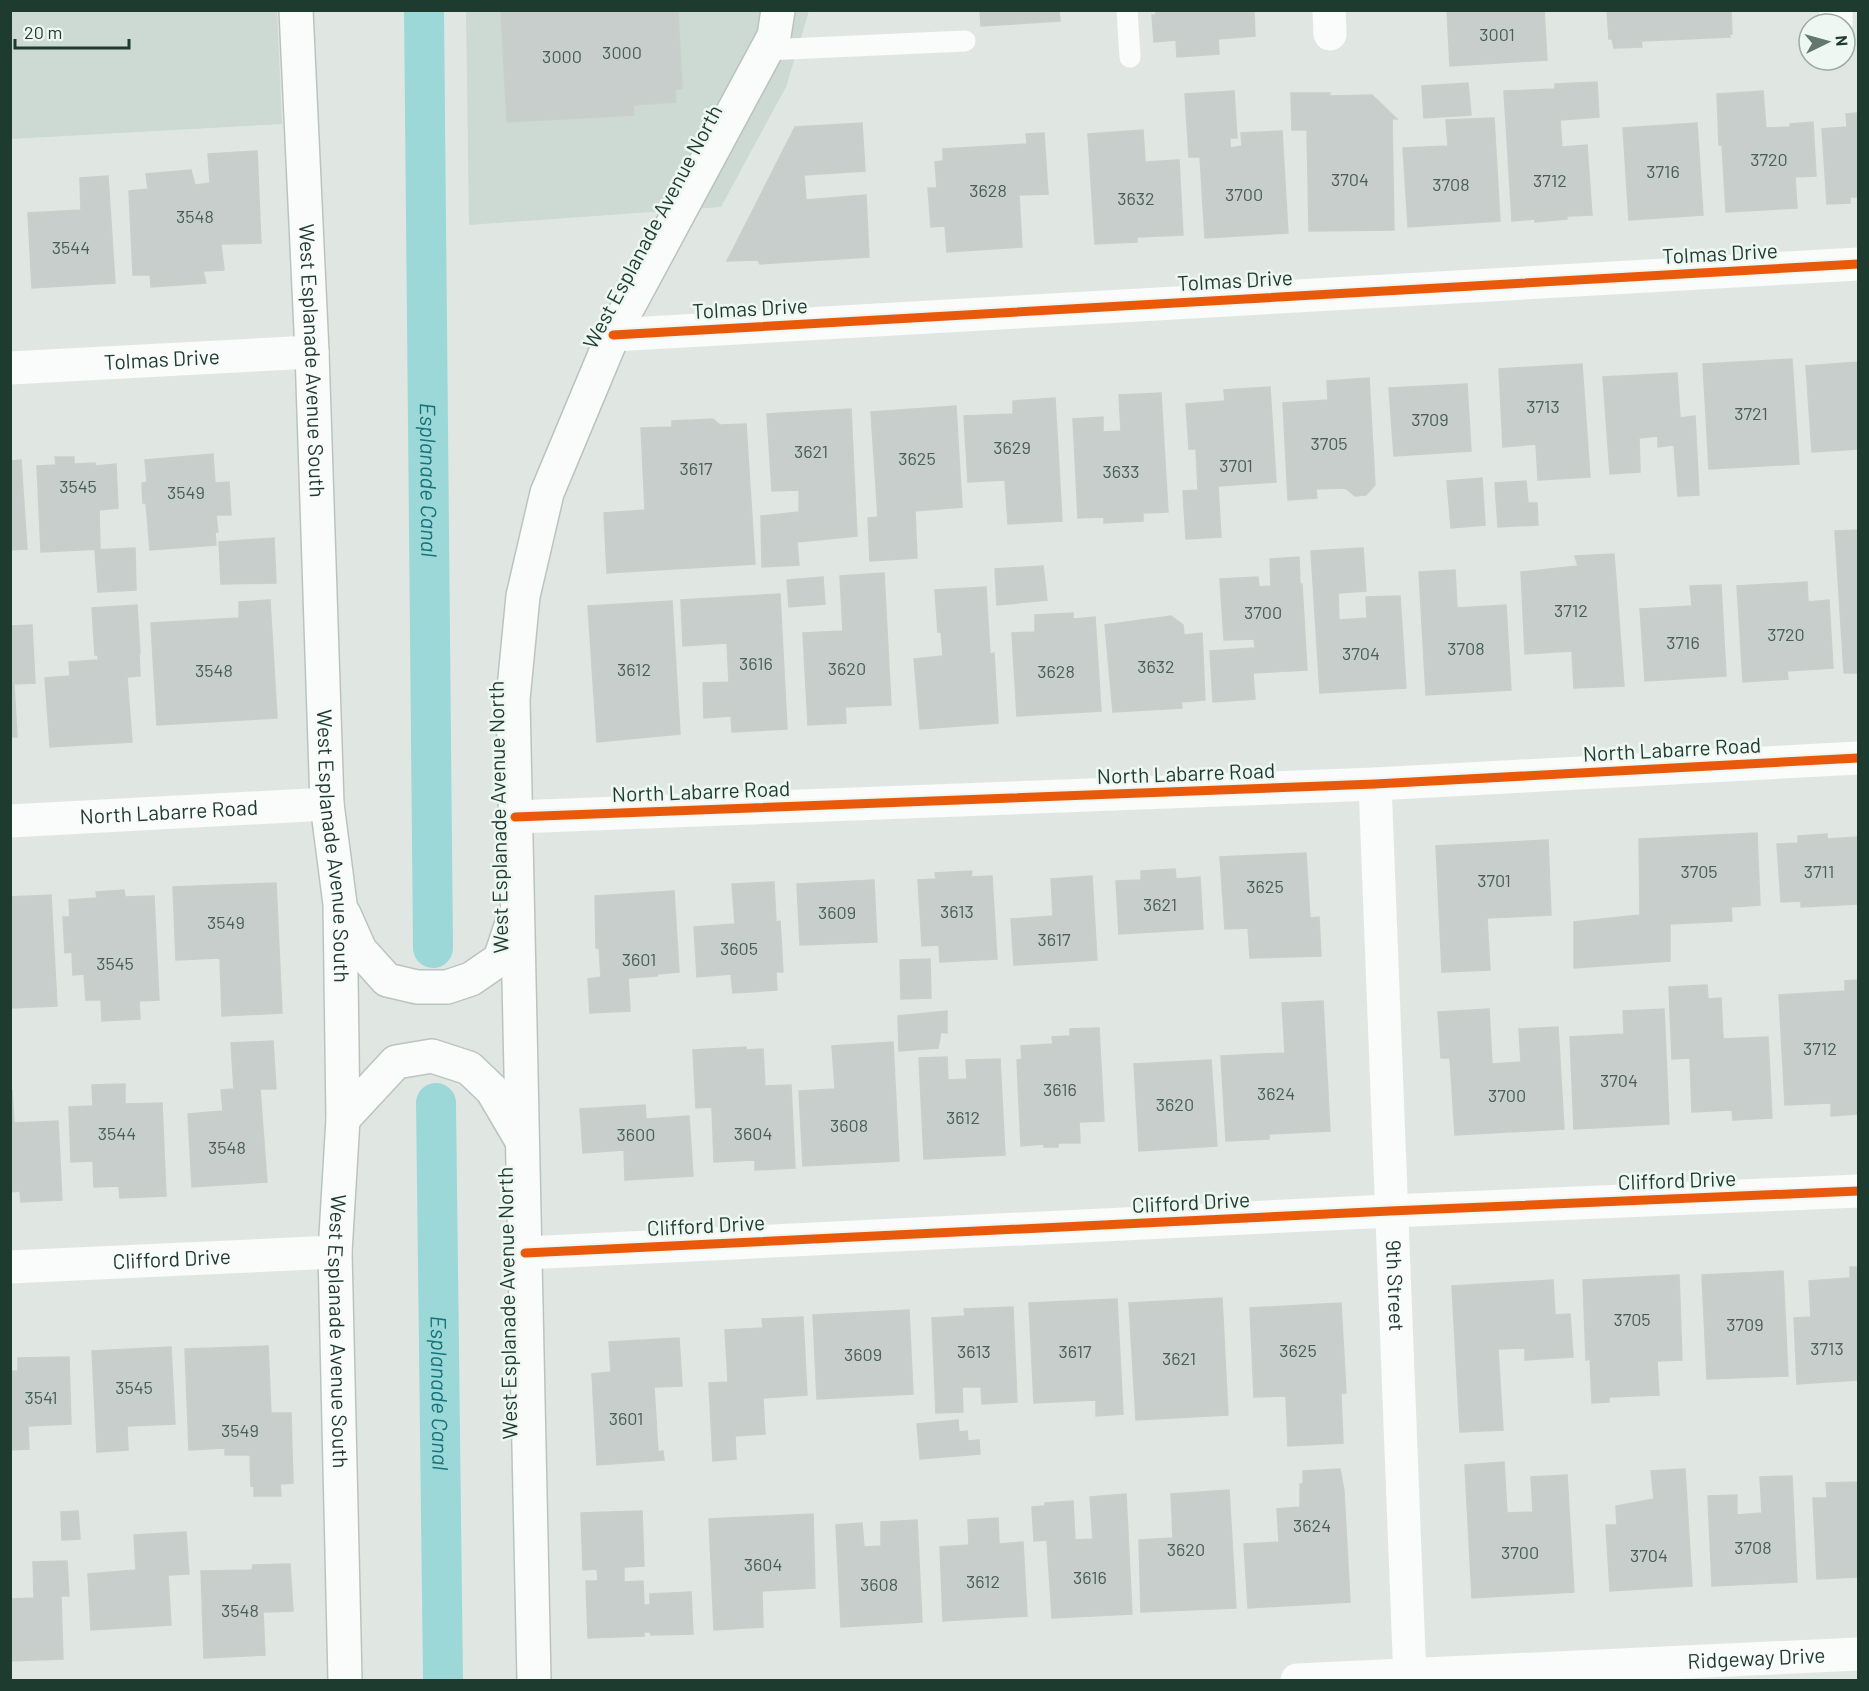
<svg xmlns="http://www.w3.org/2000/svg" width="1869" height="1691" font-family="Barlow,sans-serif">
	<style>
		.built { fill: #cdd9d3 }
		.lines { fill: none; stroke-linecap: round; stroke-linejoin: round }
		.canal { stroke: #9dd8d8; stroke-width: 40 }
		.building { fill: #c7cecb; stroke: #c9d0cc; stroke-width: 1.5 }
		.secondary-casing { stroke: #bac4bf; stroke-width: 36 }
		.lane { stroke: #fafbfb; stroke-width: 21 }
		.street { stroke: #fafbfb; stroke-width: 33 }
		.secondary { stroke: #fafbfb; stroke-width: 33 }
		.cycleway-casing { stroke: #eef7f1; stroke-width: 13 }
		.cycleway { stroke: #e8590c; stroke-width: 9 }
		.labels { text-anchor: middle; stroke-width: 5; stroke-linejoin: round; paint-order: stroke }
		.number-label { font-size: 18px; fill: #496058 }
		.street-label { font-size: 21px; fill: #1e3b30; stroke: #eef7f1 }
		.water-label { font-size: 22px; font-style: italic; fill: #15747a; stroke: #eef7f1 }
	</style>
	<rect width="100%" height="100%" fill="#e0e7e3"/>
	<path class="built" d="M11,10L277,11L282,124L11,139Z
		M466,11H809L786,87L721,207L469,225Z"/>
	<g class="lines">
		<g class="canal">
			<path id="s1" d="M424,10L433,948"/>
			<path id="s2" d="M436,1103L443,1680"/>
		</g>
	</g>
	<path class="building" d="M501,10H678L682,89H675L676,102L633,105L634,115L507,122Z
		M980,10H1059L1060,21L981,26Z
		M1156,10L1254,12L1255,36L1218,39L1219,54L1177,57L1176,40L1154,42L1152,15H1156Z
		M1447,10H1544L1547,60L1450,66Z
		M1607,10H1731L1732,34H1729L1730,37L1641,41L1642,47L1614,48L1612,39H1609Z
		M1597,82L1599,117L1560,120L1562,147L1587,145L1592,215L1567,216V219L1535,222V219L1512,221L1504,91L1555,89V84Z
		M1468,83L1471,115L1424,118L1422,86Z
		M1234,91L1237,138H1230V148L1242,146L1241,133L1282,131L1288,233L1205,238L1200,157H1189L1185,94Z
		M1763,91L1766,128L1790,127V124L1813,122L1816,176L1795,177L1797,208L1726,212L1722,145H1719L1717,94Z
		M1291,93H1330L1329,96L1372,95L1397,119H1392L1394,230L1309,231L1307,130H1292Z
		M1858,113V197H1850V203L1827,204L1822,129L1847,127L1846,114Z
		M1494,118L1500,221L1408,227L1403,148L1448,146L1446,120Z
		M862,123L865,171L804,175L806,200L866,195L869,257L760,264L758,260L727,261L795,127Z
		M1697,123L1703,215L1629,220L1623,128Z
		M1143,130L1145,162L1179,160L1183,235L1137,237V242L1095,244L1088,134Z
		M1044,133L1048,194L1019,195L1022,247L947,252L945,226L931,227L928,188H937L935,162L943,161V149L1027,144L1026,134Z
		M257,151L261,243L221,244L224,270L203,271L206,283L151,287L150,275H133L129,191L148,189L146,174L191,170L195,185L210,183L208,154Z
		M108,176L115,283L32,288L28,213L81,210L80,178Z
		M1792,359L1799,464L1709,469L1703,364Z
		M1858,362V449L1812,452L1806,366Z
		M1582,364L1590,477L1538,480L1536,444L1503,447L1499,369Z
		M1677,373L1680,418L1695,416L1699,495L1678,496L1674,445L1658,447V436L1639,438L1640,472L1610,474L1603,377Z
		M1369,378L1375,485L1366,495L1355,496L1345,488L1316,489L1317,498L1288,500L1283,403L1328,400L1327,381Z
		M1467,384L1471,451L1394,456L1389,388Z
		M1270,387L1276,482L1218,486L1221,537L1186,539L1183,491L1198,490L1196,449H1189L1186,404L1225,401L1224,390Z
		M1161,393L1168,512L1143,513V521L1104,523V517L1078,518L1073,419L1103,417V432L1121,431L1119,395Z
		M1055,398L1062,521L1008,524L1005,480L968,482L964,416L1013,414V401Z
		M956,406L962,507L915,511L917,558L870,561L868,518L878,517L871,412Z
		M851,409L857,536L797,542L799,565L762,567L761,516L799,512V490L772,491L767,414Z
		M713,419L720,425L746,424L755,564L607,573L604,513L645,510L641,428L672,427V421Z
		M213,454L215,483L229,482L231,515H216L218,532H215L216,545L150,550L146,503H143L142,483L147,482L145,460Z
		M55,457H74V464L95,463V466L116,464L118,508L99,510L100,549L41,552L37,466L56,465Z
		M21,460L27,549L10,550V461Z
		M1482,478L1485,525L1451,528L1447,481Z
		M1526,481L1528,503H1537L1538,525L1498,527L1495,483Z
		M1858,530V673H1844L1835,531Z
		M274,538L276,583L221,584L219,542Z
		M135,548L136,590L98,592L95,550Z
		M1363,548L1366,591L1338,593L1339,620L1367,618L1366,597L1400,596L1406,688L1320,693L1311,551Z
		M1614,554L1624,686L1574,688L1572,651L1525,654L1521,572L1578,566L1575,556Z
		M1299,557L1300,584H1302L1307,670L1253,673L1255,699L1213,702L1210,651L1255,648L1254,639L1224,640L1220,579L1258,577L1259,587L1271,586L1270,559Z
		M1043,566L1047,600L997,605L995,569Z
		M1455,570L1457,608L1506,605L1511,690L1426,695L1419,572Z
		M884,573L891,705L845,707L846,723L808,725L803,633L843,631L840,576Z
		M823,577L825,604L789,607L787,580Z
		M1807,582L1808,602L1829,600L1833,668L1787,671L1788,679L1743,682L1737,586Z
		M1721,585L1726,676L1645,681L1640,609L1692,606L1690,586Z
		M986,587L990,654L994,653L998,723L920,729L914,659L943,656L941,632H938L935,590Z
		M780,594L787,729L732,732L731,716L704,718L703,683L729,682L727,643L683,646L681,600Z
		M270,600L277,718L157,725L151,623L239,618V602Z
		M672,601L680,734L597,742L588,606Z
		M137,605L140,653H139L140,676L127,677L132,742L50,747L45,678L70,676L69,662L98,660V655H95L92,608Z
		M1073,613V619L1095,617L1101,711L1017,716L1012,633L1035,632V615Z
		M1171,616L1183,625L1184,635L1202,633L1205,700L1181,702L1182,708L1113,712L1105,625Z
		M32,625L35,683L14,684L17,737H10V626Z
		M1757,833L1760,905L1731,907L1732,921L1670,924V961L1574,968V922L1640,915L1639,839Z
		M1827,834V839L1858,837V904L1801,907V901L1781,902L1777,844L1798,843V836Z
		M1548,840L1551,915L1487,918L1490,970L1442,972L1436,846Z
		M1306,853L1310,918L1319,917L1321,956L1250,958L1248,928L1225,929L1220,857Z
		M1175,869L1176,879L1200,877L1203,929L1119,934L1116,881L1141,880V871Z
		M972,871L971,877L992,876L997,959L940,962L939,945L922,946L918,880L936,879L935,873Z
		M1092,876L1097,960L1014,965L1011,919L1053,916L1051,879Z
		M874,880L877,942L800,945L797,884Z
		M774,882L776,922L780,921L783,972H776L777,990L733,993L731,974L697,977L694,927L735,924L732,884Z
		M276,883L282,1013L222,1016L220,958L176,960L173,887Z
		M124,890L125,897L154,896L159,1000L139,1001L140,1019L102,1021L101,1000H86L84,974L73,975L72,952L65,953L63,917H70L69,900L97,898L96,892Z
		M674,891L679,972L658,974L657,976L628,978L630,1011L590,1013L588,979L601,977L599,948H596L595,896Z
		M51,895L57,1006L10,1008V897Z
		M930,959L931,998L901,999L900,960Z
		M1858,980V1114L1831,1116V1103L1785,1105L1779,995L1845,991V981Z
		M1707,985L1708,999L1721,998L1723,1039L1768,1037L1772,1118L1733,1120L1732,1110L1692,1112L1690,1058L1672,1059L1669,987Z
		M1323,1001L1330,1131L1269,1134V1139L1226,1141L1221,1056L1285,1053L1282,1003Z
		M1489,1009L1492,1064L1521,1062L1519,1029L1558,1027L1564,1129L1455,1135L1450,1058H1441L1438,1012Z
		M1664,1009L1669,1124L1574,1129L1570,1037L1624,1034L1623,1011Z
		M947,1011V1033L941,1032L938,1048L899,1051L898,1016Z
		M1099,1028L1104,1121L1079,1122L1080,1143H1058V1147H1044V1144L1021,1146L1017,1060L1022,1059L1021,1046L1053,1044L1052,1037L1070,1036V1029Z
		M273,1041L276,1089H260L267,1182L192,1187L188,1114L223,1111L221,1090L234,1089L231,1043Z
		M893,1042L899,1161L803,1166L799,1091L835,1089L832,1046Z
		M746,1047V1050L763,1049L765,1086L791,1085L795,1168L755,1170V1160L714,1162L712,1107L696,1108L693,1050Z
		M947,1057L948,1080L967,1079L966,1060L1000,1059L1005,1155L924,1159L919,1058Z
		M1211,1060L1217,1146L1139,1151L1134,1064Z
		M125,1084V1104L162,1103L166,1196L120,1198L119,1186L94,1187L93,1161L71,1162L69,1107L93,1106L92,1085Z
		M10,1090H12L14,1123L58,1121L62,1200L21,1202L20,1191L10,1192Z
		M645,1105L646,1119L689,1116L693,1176L625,1180L624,1150L583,1153L580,1109Z
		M1850,1267H1858V1380L1797,1384L1794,1318L1811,1317L1809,1281L1850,1278Z
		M1783,1271L1788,1376L1707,1379L1702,1275Z
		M1679,1275L1682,1360L1657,1361L1659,1395L1609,1397V1402L1592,1403L1590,1359L1586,1360L1583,1280Z
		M1553,1280L1555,1315L1570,1314L1573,1357L1525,1360V1348L1498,1349L1503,1430L1460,1432L1452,1286Z
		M1222,1298L1228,1415L1136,1420L1129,1303Z
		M1117,1299L1123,1414L1096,1416V1400L1034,1403L1029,1303Z
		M1341,1303L1346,1393L1341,1394L1343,1443L1288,1446L1286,1396L1254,1397L1250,1308Z
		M1013,1307L1017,1402L982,1404L981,1387H962L963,1412L936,1413L932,1318L965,1316L964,1309Z
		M909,1310L913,1394L817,1399L813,1315Z
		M803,1317L807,1395L763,1398L765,1434L735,1436L736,1459L713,1461L709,1383L728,1382L725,1330L763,1328L762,1319Z
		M679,1338L682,1386L654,1387L658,1452L663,1451L664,1460L597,1465L592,1374L611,1372L609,1342Z
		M268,1346L271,1413H291L293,1483L280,1484L281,1496H254V1485L251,1486L250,1455H225V1448L189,1450L185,1349Z
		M171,1347L175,1424L127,1426L128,1450L97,1452L92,1351Z
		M69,1357L71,1424L28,1426L29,1449L10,1450V1371H18V1358Z
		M958,1420L959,1432L967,1431L968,1441L979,1440L980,1454L920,1459L917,1424Z
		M1504,1462L1507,1513L1533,1512L1531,1477L1567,1475L1574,1592L1472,1598L1465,1465Z
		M1340,1469L1344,1491L1350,1602L1248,1608L1244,1544L1279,1542L1277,1509L1300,1507V1484H1303V1471Z
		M1685,1469L1692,1586L1610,1591L1606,1525H1617L1616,1506L1654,1499L1651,1471Z
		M1792,1476L1797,1582L1712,1586L1708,1496L1737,1495V1515L1762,1513L1760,1477Z
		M1858,1482V1577L1817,1579L1813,1498H1827L1826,1483Z
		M1229,1490L1236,1608L1141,1612L1139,1540L1173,1538L1171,1494Z
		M1126,1494L1132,1614L1052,1618L1047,1540L1034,1541L1032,1507L1045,1506V1503L1073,1501L1075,1540L1093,1539L1090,1497Z
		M78,1511L80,1539L62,1540L61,1512Z
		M642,1511L644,1566L624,1567V1582L643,1581L644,1605H650V1594L691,1592L693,1634L651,1635L650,1632H644V1636L588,1638L586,1581H598L597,1569L583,1570L581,1513Z
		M813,1514L815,1588L762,1591L763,1627L714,1630L709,1519Z
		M998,1518L999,1544L1023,1542L1027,1616L943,1621L940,1547L969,1545L968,1520Z
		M917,1520L922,1622L841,1627L836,1525L862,1523L864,1547L881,1546V1522Z
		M186,1532L189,1574L168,1575L171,1625L91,1630L88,1574L136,1570L134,1535Z
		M67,1561L69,1596H61L63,1659L10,1661V1599L34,1598L33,1562Z
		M290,1564L293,1611L263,1612L265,1655L204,1658L201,1571L252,1570L253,1565Z"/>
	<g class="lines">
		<g class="secondary-casing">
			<g id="secondary">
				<path id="s8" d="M296,10L312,352L327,804L340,904L343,1119L335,1252L345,1680"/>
				<path d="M344,914L360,950L387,980L417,987H447L471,979L500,959L512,923"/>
				<path d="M343,1119L396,1062L432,1056L469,1068L492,1090L522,1141"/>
				<path d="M534,1680L513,699L523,596L547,493L613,335L774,36L778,10"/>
			</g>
		</g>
		<path class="lane" d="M1127,10L1130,57
			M766,50L965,41"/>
		<g class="street">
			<path d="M1329,10L1330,34"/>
			<path d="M1836,10V24"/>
			<path d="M613,335L1858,264"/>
			<path id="s3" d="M10,368L312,352"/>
			<path id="s4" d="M1375,784L1410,1680"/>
			<path d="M515,817L1375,784L1858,758"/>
			<path id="s5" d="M10,821L327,804"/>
			<path d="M525,1253L1390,1211L1858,1191"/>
			<path id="s6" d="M10,1267L335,1252"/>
			<path id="s7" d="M1297,1680L1858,1654"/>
		</g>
		<use href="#secondary" class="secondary"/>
		<g class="cycleway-casing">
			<path id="cycleway" d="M613,335L1858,264
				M515,817L1375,784L1858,758
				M525,1253L1390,1211L1858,1191"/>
		</g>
		<use href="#cycleway" class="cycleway"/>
	</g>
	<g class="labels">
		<g class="number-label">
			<text x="1497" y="41">3001</text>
			<text x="622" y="59">3000</text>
			<text x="562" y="63">3000</text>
			<text x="1769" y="166">3720</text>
			<text x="1663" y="178">3716</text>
			<text x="1350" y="186">3704</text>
			<text x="1550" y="187">3712</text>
			<text x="1451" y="191">3708</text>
			<text x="988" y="197">3628</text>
			<text x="1244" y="201">3700</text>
			<text x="1136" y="205">3632</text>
			<text x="195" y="223">3548</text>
			<text x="71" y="254">3544</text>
			<text x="1543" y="413">3713</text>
			<text x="1751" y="420">3721</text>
			<text x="1430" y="426">3709</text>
			<text x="1329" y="450">3705</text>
			<text x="1012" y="454">3629</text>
			<text x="811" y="458">3621</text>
			<text x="917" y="465">3625</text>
			<text x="1236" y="472">3701</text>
			<text x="696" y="475">3617</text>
			<text x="1121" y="478">3633</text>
			<text x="78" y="493">3545</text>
			<text x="186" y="499">3549</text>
			<text x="1571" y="617">3712</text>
			<text x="1263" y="619">3700</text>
			<text x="1786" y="641">3720</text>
			<text x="1683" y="649">3716</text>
			<text x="1466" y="655">3708</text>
			<text x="1361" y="660">3704</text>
			<text x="756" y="670">3616</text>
			<text x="1156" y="673">3632</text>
			<text x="847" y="675">3620</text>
			<text x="634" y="676">3612</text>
			<text x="214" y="677">3548</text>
			<text x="1056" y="678">3628</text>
			<text x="1699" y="878">3705</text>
			<text x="1819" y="878">3711</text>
			<text x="1494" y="887">3701</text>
			<text x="1265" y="893">3625</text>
			<text x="1160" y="911">3621</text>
			<text x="957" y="918">3613</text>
			<text x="837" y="919">3609</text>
			<text x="226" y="929">3549</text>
			<text x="1054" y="946">3617</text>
			<text x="739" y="955">3605</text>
			<text x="639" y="966">3601</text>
			<text x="115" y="970">3545</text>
			<text x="1820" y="1055">3712</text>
			<text x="1619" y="1087">3704</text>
			<text x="1060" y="1096">3616</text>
			<text x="1276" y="1100">3624</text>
			<text x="1507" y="1102">3700</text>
			<text x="1175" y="1111">3620</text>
			<text x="963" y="1124">3612</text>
			<text x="849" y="1132">3608</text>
			<text x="117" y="1140">3544</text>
			<text x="753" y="1140">3604</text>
			<text x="636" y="1141">3600</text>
			<text x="227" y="1154">3548</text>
			<text x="1632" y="1326">3705</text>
			<text x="1745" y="1331">3709</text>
			<text x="1827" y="1355">3713</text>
			<text x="1298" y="1357">3625</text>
			<text x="974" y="1358">3613</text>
			<text x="1075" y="1358">3617</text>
			<text x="863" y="1361">3609</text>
			<text x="1179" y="1365">3621</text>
			<text x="134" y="1394">3545</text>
			<text x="41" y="1404">3541</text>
			<text x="626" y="1425">3601</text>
			<text x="240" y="1437">3549</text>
			<text x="1312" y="1532">3624</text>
			<text x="1753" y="1554">3708</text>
			<text x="1186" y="1556">3620</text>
			<text x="1520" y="1559">3700</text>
			<text x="1649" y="1562">3704</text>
			<text x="763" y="1571">3604</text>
			<text x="1090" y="1584">3616</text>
			<text x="983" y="1588">3612</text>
			<text x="879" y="1591">3608</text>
			<text x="240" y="1617">3548</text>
		</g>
		<g class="street-label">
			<text transform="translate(653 227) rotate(-62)" y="7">West Esplanade Avenue North</text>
			<text transform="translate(1720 254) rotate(-3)" y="7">Tolmas Drive</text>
			<text transform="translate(1235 281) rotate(-3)" y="7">Tolmas Drive</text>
			<text transform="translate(750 309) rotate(-3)" y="7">Tolmas Drive</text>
			<text dy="7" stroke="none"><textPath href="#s3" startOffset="152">Tolmas Drive</textPath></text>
			<text dy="7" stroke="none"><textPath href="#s8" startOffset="351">West Esplanade Avenue South</textPath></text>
			<text transform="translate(1672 750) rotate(-3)" y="7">North Labarre Road</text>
			<text transform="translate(1186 774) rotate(-2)" y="7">North Labarre Road</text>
			<text transform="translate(701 792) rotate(-2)" y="7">North Labarre Road</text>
			<text dy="7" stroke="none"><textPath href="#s5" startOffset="159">North Labarre Road</textPath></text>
			<text transform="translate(499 817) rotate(-91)" y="7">West Esplanade Avenue North</text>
			<text dy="7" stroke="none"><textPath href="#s8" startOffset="837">West Esplanade Avenue South</textPath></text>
			<text transform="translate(1677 1181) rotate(-2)" y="7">Clifford Drive</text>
			<text transform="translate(1191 1203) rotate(-3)" y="7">Clifford Drive</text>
			<text transform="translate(706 1226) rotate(-3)" y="7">Clifford Drive</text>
			<text dy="7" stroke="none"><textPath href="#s6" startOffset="162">Clifford Drive</textPath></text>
			<text dy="7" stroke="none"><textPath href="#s4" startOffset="502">9th Street</textPath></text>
			<text transform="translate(508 1303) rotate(-91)" y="7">West Esplanade Avenue North</text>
			<text dy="7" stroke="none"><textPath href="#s8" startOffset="1323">West Esplanade Avenue South</textPath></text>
			<text dy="7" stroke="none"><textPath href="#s7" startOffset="460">Ridgeway Drive</textPath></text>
		</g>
		<g class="water-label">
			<text dy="8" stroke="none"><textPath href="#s1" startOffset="470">Esplanade Canal</textPath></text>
			<text dy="8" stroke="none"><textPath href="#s2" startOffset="290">Esplanade Canal</textPath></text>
		</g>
	</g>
	<rect width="1869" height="1691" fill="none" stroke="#1e3b30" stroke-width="24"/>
	<g transform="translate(1827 42) rotate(85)"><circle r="28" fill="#eef7f1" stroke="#9baca4" stroke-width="1.5"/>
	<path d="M0-4.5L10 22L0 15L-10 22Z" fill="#62776f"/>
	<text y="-9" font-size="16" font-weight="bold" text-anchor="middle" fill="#1e3b30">N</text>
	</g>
	<path d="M15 39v9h114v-9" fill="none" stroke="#1e3b30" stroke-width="3"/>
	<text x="24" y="39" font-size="18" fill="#1e3b30" stroke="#eef7f1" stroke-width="4.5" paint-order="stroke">20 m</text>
</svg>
